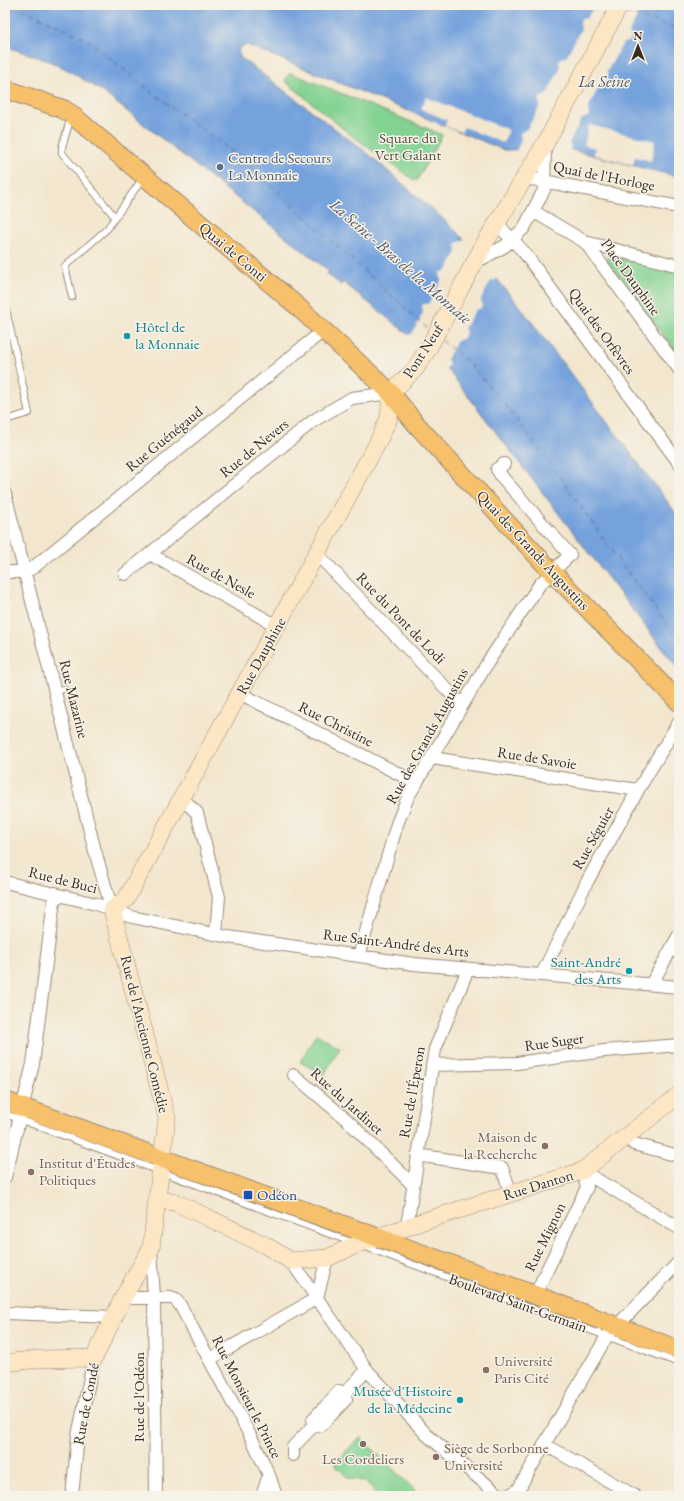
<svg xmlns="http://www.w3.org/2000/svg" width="684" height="1501" font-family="'EB Garamond',serif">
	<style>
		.green { fill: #82d292; stroke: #5e7e58 }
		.water { fill: #74a2dd; stroke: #58667e }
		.pier { fill: #f3e6ce }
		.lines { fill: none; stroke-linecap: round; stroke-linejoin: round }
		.ferry { stroke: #4f5461; stroke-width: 1; stroke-dasharray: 5 4; stroke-linecap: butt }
		.lane-casing { stroke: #978876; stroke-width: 8 }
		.street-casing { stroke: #978876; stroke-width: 14 }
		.secondary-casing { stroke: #978876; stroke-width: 18 }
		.primary-casing { stroke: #978876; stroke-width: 20 }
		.lane { stroke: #fff; stroke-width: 6 }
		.street { stroke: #fff; stroke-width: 12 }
		.secondary { stroke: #fce6c4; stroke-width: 17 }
		.primary { stroke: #f7c06b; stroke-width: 18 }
		.service-dot { fill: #5c6f8a; stroke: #f7f3e8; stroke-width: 1.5 }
		.culture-dot { fill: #0f9aa8; stroke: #f7f3e8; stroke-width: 1.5 }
		.education-dot { fill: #8d6e63; stroke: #f7f3e8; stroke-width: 1.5 }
		.transit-dot { fill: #1a4fb4; stroke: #f7f3e8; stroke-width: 1.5 }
		.labels { text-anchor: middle; stroke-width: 3; stroke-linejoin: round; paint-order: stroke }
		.park-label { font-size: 15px; fill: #4d543b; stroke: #f7f3e8 }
		.service-label { font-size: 15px; fill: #4e5e75; stroke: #f7f3e8; text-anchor: start }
		.street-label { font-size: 15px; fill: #3b2a1e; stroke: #f7f3e8 }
		.culture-label { font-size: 15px; fill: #0d838f; stroke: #f7f3e8; text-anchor: end }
		.education-label { font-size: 15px; fill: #785e54; stroke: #f7f3e8; text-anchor: start }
		.transit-label { font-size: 15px; fill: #164399; stroke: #f7f3e8; text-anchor: start }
		.water-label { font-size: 16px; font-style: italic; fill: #4f5461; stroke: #f7f3e8 }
	</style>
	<rect width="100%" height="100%" fill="#f7f3e8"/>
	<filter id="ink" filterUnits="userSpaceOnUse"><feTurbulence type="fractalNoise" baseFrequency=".025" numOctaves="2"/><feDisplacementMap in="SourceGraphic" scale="8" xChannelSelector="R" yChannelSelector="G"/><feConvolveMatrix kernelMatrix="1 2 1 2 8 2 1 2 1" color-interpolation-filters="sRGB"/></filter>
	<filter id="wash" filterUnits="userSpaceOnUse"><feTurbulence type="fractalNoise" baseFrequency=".012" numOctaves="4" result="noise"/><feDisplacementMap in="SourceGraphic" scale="16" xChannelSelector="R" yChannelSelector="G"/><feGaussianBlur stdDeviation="0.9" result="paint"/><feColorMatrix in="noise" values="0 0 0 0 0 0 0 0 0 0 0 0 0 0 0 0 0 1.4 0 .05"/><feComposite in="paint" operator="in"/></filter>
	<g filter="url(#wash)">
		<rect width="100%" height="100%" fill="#f3e6ce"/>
		<path class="green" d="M291,73L441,134L442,136L417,180H414L347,132L285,81L286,77Z
			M608,255L679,272V356L607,261Z
			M316,1034L340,1047L324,1075L300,1062Z
			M360,1437L421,1496H378L366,1482L347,1477L334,1464Z"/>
		<path class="water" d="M5,5H679V177L568,149L504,150L247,45L242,46L238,51L241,58L366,152L441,217L464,239L524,312L679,517V670L448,370L405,332L343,282L341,285L327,274L329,271L99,89L68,70L49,61L5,46Z"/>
		<path class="pier" d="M595,5H647L643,6L629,32L631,37L630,41L623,43L607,71L608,79L601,83L594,96L588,108L589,116L581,120L575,132L569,143L571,147L570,151H516L521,141L520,133L527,129L540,106L539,98L547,94L560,69L559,61L561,58L566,57L581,29L580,22L581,19L587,18Z
			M426,97L509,130L503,143L464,127L461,132L445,126L447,120L421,109Z
			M589,125L655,141L651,161L635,157L633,165L594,155L595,148L584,145Z
			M465,238L498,276L496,280L491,281L481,299L482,305L481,308L475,310L464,329L466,332L464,338L457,341L447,359L449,365L445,370L406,335L412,334L423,313L422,305L429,303L441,281L440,273L447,270L457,252L456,245L458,242L463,241Z"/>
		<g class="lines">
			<path class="ferry" d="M14,5L88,40L154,94L240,157L429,330
				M603,5L610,7
				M626,13L679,29
				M442,341L467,361L503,402L560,477L630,576L679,640"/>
		</g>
	</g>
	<g filter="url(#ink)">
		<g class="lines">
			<g class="lane-casing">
				<path id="lane" d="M71,117L62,147V153L115,217
					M72,297L65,266L107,229L143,178
					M5,305L29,413L9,419
					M55,691L64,689
					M5,1114L354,1243
					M363,1246L679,1363"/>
			</g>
			<g class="street-casing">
				<path id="street" d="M523,182L531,179L538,180L679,207
					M533,211L585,242L679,266
					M499,220L502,229L523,251L679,463
					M585,242L679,369
					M474,263L505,246L524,228L544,190L545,144
					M5,494L95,851L112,910
					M150,554L277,626
					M317,554L462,705
					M5,572H25L34,567L324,330
					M125,574L313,421L352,398L391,393
					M241,694L417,783
					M432,758L638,790
					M182,798L197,813L219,897L216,934
					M5,882L96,904L132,917L228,937L414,964L679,987
					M359,956L397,824L408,797L488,662L540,584L570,555L502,477L497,469L504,464
					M542,974L588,880L638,790L679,722
					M652,983L679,935
					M432,1065L517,1063L604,1051L679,1045
					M294,1075L347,1120L413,1185
					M627,1137L634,1144L679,1156
					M417,1155L502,1168L511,1193
					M582,1171L679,1228
					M5,1177L33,1064L55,893
					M407,1226L435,1049L468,969
					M151,1248L154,1298L156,1496
					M291,1261L367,1370L427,1435L498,1494L508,1496L518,1490L607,1336L679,1262
					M535,1295L587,1187L582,1171
					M123,1298H171L176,1300L180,1305L251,1437L269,1475L276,1496
					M317,1298L327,1258
					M5,1313L114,1317
					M210,1359L317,1298
					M325,1407L339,1391L343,1395L367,1370
					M332,1414L346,1399L343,1395
					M544,1444L635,1496
					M293,1455V1447L316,1423L320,1426L332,1414L325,1407L313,1419L316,1423
					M72,1496L78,1436L94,1358
					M262,1496L269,1475"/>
			</g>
			<g class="secondary-casing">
				<path id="secondary" d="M158,1199L177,1203L265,1245L291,1261L327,1258L358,1244L421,1222L582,1171L679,1095
					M5,1363L39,1359L94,1358L123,1298L151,1248L167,1118L112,910L126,899L377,444L389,418L391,393L415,369L428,349L486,241L545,144L620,5"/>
			</g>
			<g class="primary-casing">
				<path id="primary" d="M5,89L63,109L71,114L297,306L391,393L415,423L552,572L679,702
					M5,1101L535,1295L679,1350"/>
			</g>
			<use href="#lane" class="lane"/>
			<use href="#street" class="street"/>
			<use href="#secondary" class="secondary"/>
			<use href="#primary" class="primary"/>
		</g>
	</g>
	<circle class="service-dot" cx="220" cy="167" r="4"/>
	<g class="culture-dot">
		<circle cx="127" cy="336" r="4"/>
		<circle cx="629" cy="971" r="4"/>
		<circle cx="460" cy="1400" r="4"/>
	</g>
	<g class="education-dot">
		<circle cx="545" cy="1146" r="4"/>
		<circle cx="31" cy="1172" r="4"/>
		<circle cx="486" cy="1370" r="4"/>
		<circle cx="363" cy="1444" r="4"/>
		<circle cx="436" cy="1457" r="4"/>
	</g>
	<rect class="transit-dot" x="243" y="1190" width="10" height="10" rx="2"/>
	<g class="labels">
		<g class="park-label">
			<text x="408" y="143">Square du<tspan x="408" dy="17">Vert Galant</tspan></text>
		</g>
		<g class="service-label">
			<text x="228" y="163">Centre de Secours<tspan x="228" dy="17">La Monnaie</tspan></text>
		</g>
		<g class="street-label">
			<text transform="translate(604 176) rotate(11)" y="5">Quai de l'Horloge</text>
			<text transform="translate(233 252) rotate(40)" y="5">Quai de Conti</text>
			<text transform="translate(631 277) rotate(54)" y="5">Place Dauphine</text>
			<text transform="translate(602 331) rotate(54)" y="5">Quai des Orfèvres</text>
			<text transform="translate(423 351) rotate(-57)" y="5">Pont Neuf</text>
			<text transform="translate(164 439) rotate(-39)" y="5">Rue Guénégaud</text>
			<text transform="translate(254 448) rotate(-39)" y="5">Rue de Nevers</text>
			<text transform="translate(533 550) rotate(47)" y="5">Quai des Grands Augustins</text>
			<text transform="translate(221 576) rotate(29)" y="5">Rue de Nesle</text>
			<text transform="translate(401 618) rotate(46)" y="5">Rue du Pont de Lodi</text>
			<text transform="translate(261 656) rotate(-61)" y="5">Rue Dauphine</text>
			<text transform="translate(74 699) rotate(76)" y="5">Rue Mazarine</text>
			<text transform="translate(336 724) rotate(27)" y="5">Rue Christine</text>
			<text transform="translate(427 736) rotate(-61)" y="5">Rue des Grands Augustins</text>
			<text transform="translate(537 758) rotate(9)" y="5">Rue de Savoie</text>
			<text transform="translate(593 838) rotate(-61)" y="5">Rue Séguier</text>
			<text transform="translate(63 880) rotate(14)" y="5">Rue de Buci</text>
			<text transform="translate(396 943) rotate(7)" y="5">Rue Saint-André des Arts</text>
			<text transform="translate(145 1034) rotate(76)" y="5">Rue de l'Ancienne Comédie</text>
			<text transform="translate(554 1042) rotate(-8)" y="5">Rue Suger</text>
			<text transform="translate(412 1092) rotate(-80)" y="5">Rue de l'Éperon</text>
			<text transform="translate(347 1101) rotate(42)" y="5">Rue du Jardinet</text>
			<text transform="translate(538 1185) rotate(-17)" y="5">Rue Danton</text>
			<text transform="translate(545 1237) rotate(-64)" y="5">Rue Mignon</text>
			<text transform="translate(518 1303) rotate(20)" y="5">Boulevard Saint-Germain</text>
			<text transform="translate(139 1397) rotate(-90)" y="5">Rue de l'Odéon</text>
			<text transform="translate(247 1397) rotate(63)" y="5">Rue Monsieur le Prince</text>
			<text transform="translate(86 1404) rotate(-79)" y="5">Rue de Condé</text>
		</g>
		<g class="culture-label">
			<text x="135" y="332" text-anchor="start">Hôtel de<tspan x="135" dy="17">la Monnaie</tspan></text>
			<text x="621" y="967">Saint-André<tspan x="621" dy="17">des Arts</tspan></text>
			<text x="452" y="1396">Musée d'Histoire<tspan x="452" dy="17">de la Médecine</tspan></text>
		</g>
		<g class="education-label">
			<text x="537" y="1142" text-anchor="end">Maison de<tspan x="537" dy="17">la Recherche</tspan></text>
			<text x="39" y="1168">Institut d'Études<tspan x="39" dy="17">Politiques</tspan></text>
			<text x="494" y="1366">Université<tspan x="494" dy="17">Paris Cité</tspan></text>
			<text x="444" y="1453">Siège de Sorbonne<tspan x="444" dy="17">Université</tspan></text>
			<text x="363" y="1464" text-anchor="middle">Les Cordeliers</text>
		</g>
		<g class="transit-label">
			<text x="257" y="1200">Odéon</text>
		</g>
		<g class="water-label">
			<text x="604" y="87">La Seine</text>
			<text transform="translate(401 261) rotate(41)" y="6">La Seine - Bras de la Monnaie</text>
		</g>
	</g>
	<rect width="684" height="1501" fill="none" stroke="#f7f3e8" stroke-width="20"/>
	<g transform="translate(638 46)" stroke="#f7f3e8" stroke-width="3" paint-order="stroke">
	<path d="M0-3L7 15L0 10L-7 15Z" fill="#3b2a1e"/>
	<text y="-6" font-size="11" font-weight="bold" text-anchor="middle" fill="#3b2a1e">N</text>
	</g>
</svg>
